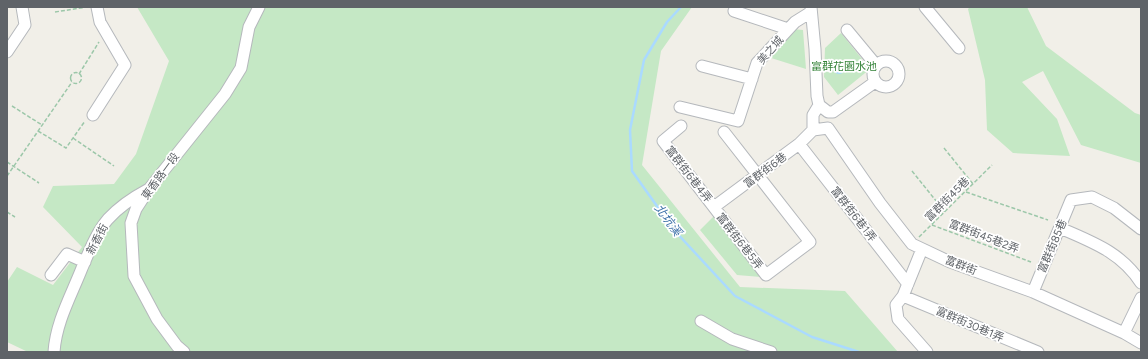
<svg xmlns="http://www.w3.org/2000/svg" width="1148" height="359" font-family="Figtree,'Noto Sans TC',sans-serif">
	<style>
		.green { fill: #c5e8c5 }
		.water { fill: #aadaff }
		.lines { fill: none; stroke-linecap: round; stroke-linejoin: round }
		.stream { stroke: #aadaff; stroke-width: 2.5 }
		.minor-casing { stroke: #b5b8bc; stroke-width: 13 }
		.path { stroke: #9cc7a9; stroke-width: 1.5; stroke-dasharray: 4 2; stroke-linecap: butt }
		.minor { stroke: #fff; stroke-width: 11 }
		.labels { text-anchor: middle; stroke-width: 3.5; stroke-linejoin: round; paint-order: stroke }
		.street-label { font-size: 11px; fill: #5f6368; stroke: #fff }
		.park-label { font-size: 11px; fill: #348238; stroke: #fff }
		.water-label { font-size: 12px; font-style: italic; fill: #4174aa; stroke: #fff }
	</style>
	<rect width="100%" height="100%" fill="#f1efe8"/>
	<path class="green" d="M137,7H692L661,51L642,165L740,287L845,291L898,352H28L7,342V282L17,267L53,285L82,247L43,207L53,186L114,184L136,154L169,61Z
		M970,7H1027L1046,46L1135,113L1141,115V163L1081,145L1043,71L1022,82L1057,119L1070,156L1013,153L987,130L985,80L968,9Z
		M792,29L803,30L806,69L768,57Z
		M841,33L870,69L838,95L824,77L825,48Z
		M714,216L761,277L737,275L700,230Z"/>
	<path class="water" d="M833 68a6 6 0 1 1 12 0a6 6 0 1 1-12 0Z"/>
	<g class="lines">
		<path class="stream" d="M681,7L667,22L644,60L630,130L632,171L674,230L735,296L812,337L859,352"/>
		<g class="minor-casing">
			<path id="minor" d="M811,7L815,49L817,96L819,105L828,112H833L875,82
				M925,7L959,48
				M734,11L788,29
				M847,30L876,65
				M7,52L25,25L22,7
				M873 74a13 13 0 1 1 26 0a13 13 0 1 1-26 0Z
				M702,66L752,79
				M680,107L738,121L757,63L795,22L811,12
				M93,115L125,65L100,22L97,7
				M681,126L663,141L766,275L810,242L724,132
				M813,130L828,128L880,203L912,244L950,262L1033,292L1124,333L1141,343
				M813,130V115L819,105
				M799,144L908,284
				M714,207L799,144L813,130
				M1060,228C1092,242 1121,252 1141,283
				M922,249L903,296L896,305L898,319L927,352
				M51,275L67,254L85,262
				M1033,292L1071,200L1092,197L1114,208L1141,229
				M903,296L1038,352
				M701,321L732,339L771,352
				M1124,333L1141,298
				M54,352C56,322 71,296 82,268C89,252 96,233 108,219C119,207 132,198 147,190
				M184,352L177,346L157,319L134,276L131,223L136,209L149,189L225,94L241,68L249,27L259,7"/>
		</g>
		<path class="path" d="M55,12L87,7
			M70.5 78a5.5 5.5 0 1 1 11 0a5.5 5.5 0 1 1-11 0Z
			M79,74L99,42
			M12,106L42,125
			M38,131L66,148L85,121
			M73,138L114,166
			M944,148L973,184
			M7,162L39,183
			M912,171L945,212
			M7,176L72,82
			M966,192L1048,220
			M7,212L15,217
			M932,225L1031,262
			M919,237L992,165"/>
		<use href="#minor" class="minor"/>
	</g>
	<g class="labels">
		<g class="street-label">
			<text transform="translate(770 50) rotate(-49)" y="4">美之城</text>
			<text transform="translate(765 170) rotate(-37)" y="4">富群街6巷</text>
			<text transform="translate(689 174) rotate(52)" y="4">富群街6巷4弄</text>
			<text transform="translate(160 176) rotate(-54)" y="4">東香路一段</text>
			<text transform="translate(947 199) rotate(-45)" y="4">富群街45巷</text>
			<text transform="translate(854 214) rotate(52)" y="4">富群街6巷1弄</text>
			<text transform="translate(984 236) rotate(21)" y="4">富群街45巷2弄</text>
			<text transform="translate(97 239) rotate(-62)" y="4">新香街</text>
			<text transform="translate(740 241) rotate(52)" y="4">富群街6巷5弄</text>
			<text transform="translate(1052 246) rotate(-67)" y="4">富群街85巷</text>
			<text transform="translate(961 265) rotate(21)" y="4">富群街</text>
			<text transform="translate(970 324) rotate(23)" y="4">富群街30巷1弄</text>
		</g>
		<g class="park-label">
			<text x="844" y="70">富群花園水池</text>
		</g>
		<g class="water-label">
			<text transform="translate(668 220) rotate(53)" y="4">北坑溪</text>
		</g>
	</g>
	<rect width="1148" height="359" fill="none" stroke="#5f6368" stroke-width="16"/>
</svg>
